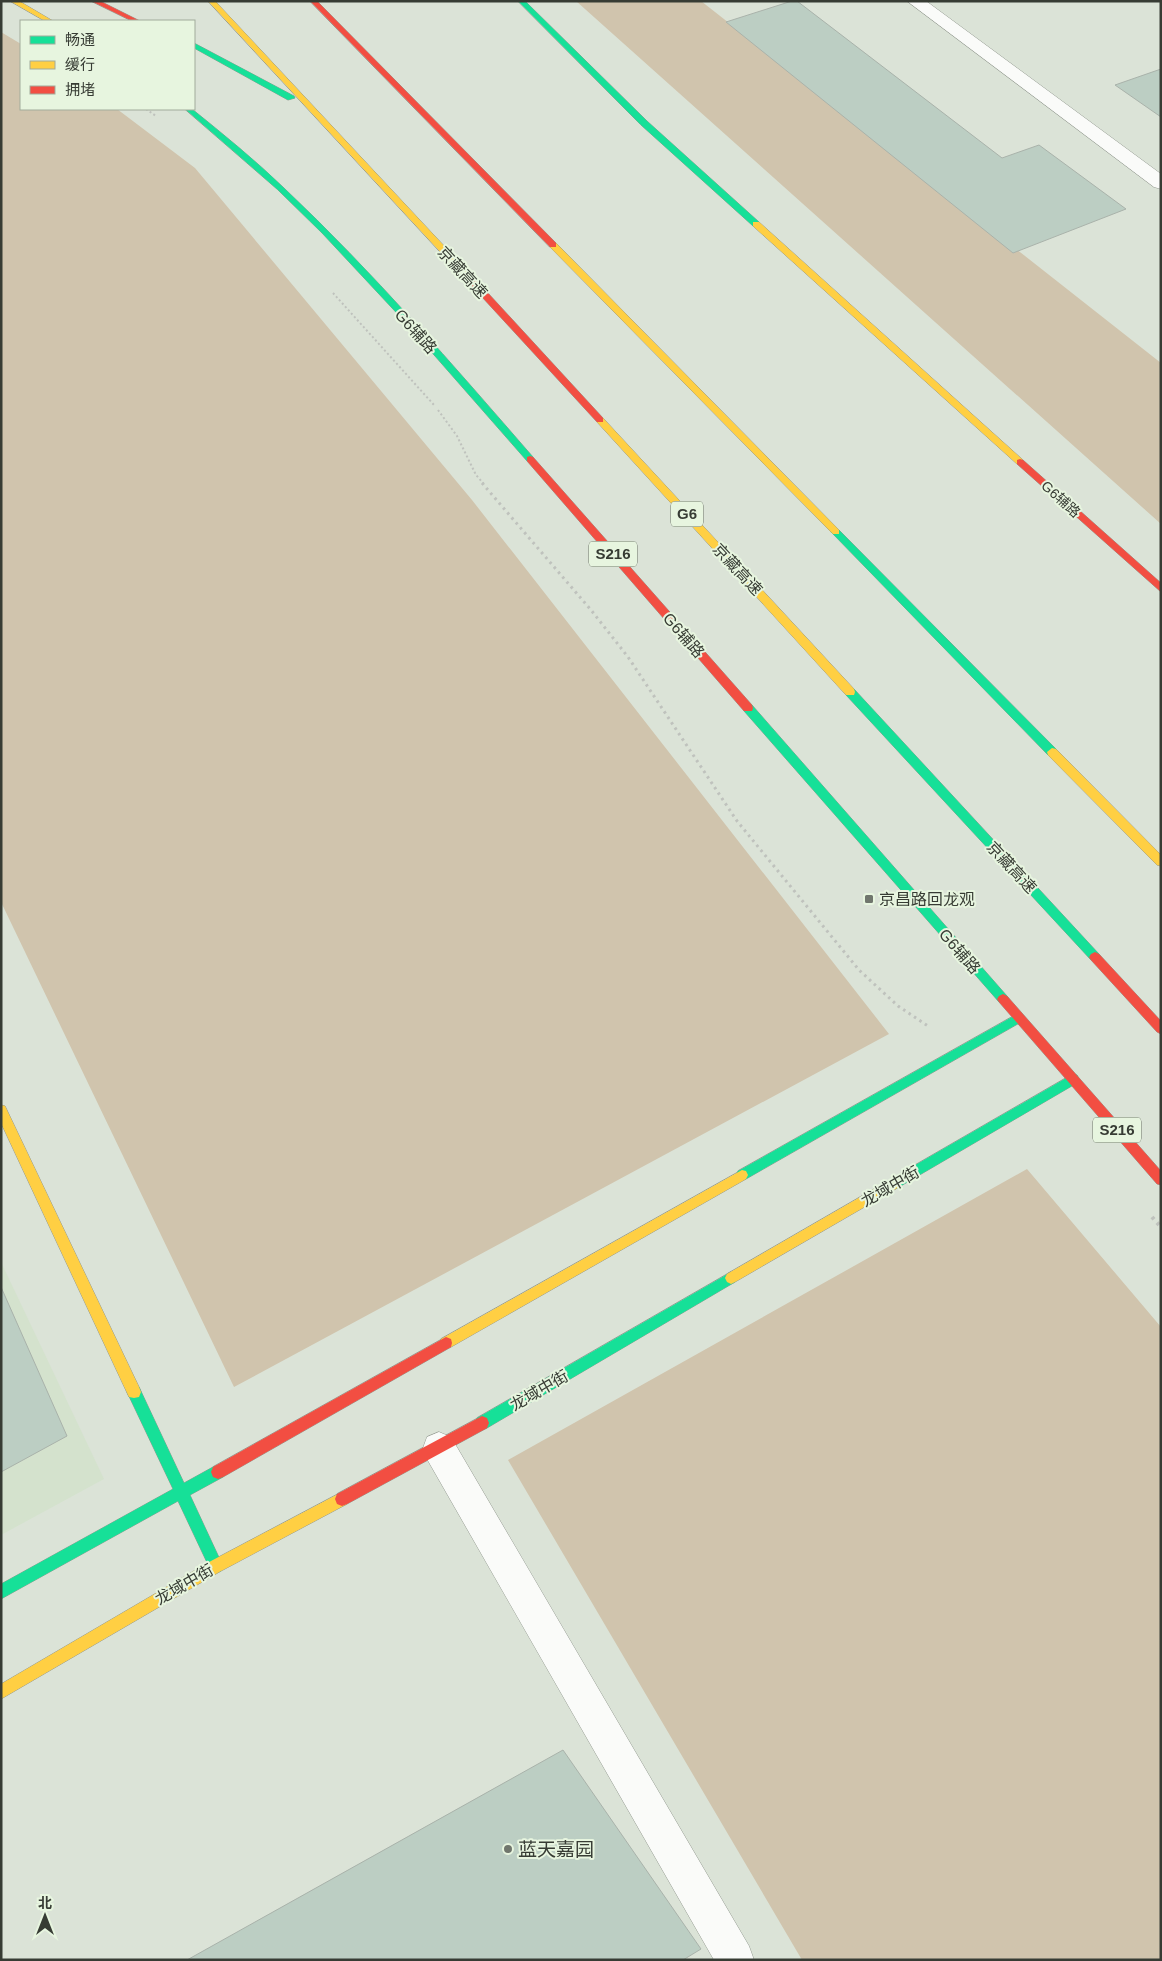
<svg xmlns="http://www.w3.org/2000/svg" width="1162" height="1961" font-family="Arial,'Noto Sans SC',sans-serif">
	<style>
		.built { fill: #d4e2cd }
		.green { fill: #d0c4ad }
		.building { fill: #bccec3; stroke: #a9b2aa }
		.lines { fill: none; stroke-linecap: round; stroke-linejoin: round }
		.street-casing { stroke: #949a91; stroke-width: 1 }
		.fast-casing { stroke: #949a91; stroke-width: 1 }
		.slow-casing { stroke: #949a91; stroke-width: 1 }
		.jam-casing { stroke: #949a91; stroke-width: 1 }
		.path-far2 { stroke: #bfc2bd; stroke-width: 2; stroke-dasharray: 2 2.5; stroke-linecap: butt }
		.path-far1 { stroke: #bfc2bd; stroke-width: 3; stroke-dasharray: 2.5 4; stroke-linecap: butt }
		.path { stroke: #bfc2bd; stroke-width: 4; stroke-dasharray: 3 4.5; stroke-linecap: butt }
		.street { fill: #fafbf9; fill-rule: evenodd }
		.fast { fill: #16e098; fill-rule: evenodd }
		.slow { fill: #ffcf43; fill-rule: evenodd }
		.jam { fill: #f24e42; fill-rule: evenodd }
		.poi-dot { fill: #70766d; stroke: #e7f5df; stroke-width: 2 }
		.labels { text-anchor: middle; stroke-width: 4; stroke-linejoin: round; paint-order: stroke }
		.far-street-label { font-size: 14px; fill: #373c34; stroke: #e7f5df }
		.shield { fill: #e7f5df; stroke: #6c7467; stroke-width: 1 }
		.shield-label { font-size: 15px; font-weight: bold; fill: #373c34 }
		.street-label { font-size: 16px; fill: #373c34; stroke: #e7f5df }
		.poi-label { font-size: 16px; fill: #373c34; stroke: #e7f5df; text-anchor: start }
		.near-poi-label { font-size: 19px; fill: #373c34; stroke: #e7f5df; text-anchor: start }
	</style>
	<rect width="100%" height="100%" fill="#dbe3d7"/>
	<path class="built" d="M1,1262L104,1479L1,1535Z"/>
	<path class="green" d="M576,1H701L1161,363V524Z
		M1,32L21,44V109H117L195,168L472,500L889,1034L234,1387L1,902Z
		M1027,1169L1161,1327V1960H802L508,1460Z"/>
	<path class="building" d="M792,1H797L1002,158L1039,145L1126,209L1013,253L726,22Z
		M1161,69V117L1115,85Z
		M1,1287L67,1436L1,1472Z
		M563,1750L701,1949L683,1960H187Z"/>
	<g class="lines">
		<g class="street-casing">
			<path id="street" d="M907,1H926L1161,174V189L1154,187Z
				M439,1432L451,1437L749,1946L754,1960H714L427,1459L423,1448L427,1437Z"/>
		</g>
		<g class="fast-casing">
			<path id="fast" d="M518,1H525L647,121L759,222V226H753L641,125Z
				M194,43L294,96L295,98L288,100L194,48Z
				M185,109H192C223,134 255,160 284,188C373,272 453,365 533,457V461H527L406,323L322,233L278,190Z
				M836,529L839,530L1056,749L1057,752L1056,755H1048L833,534L831,532Z
				M850,688L854,689L1099,954L1101,957L1099,960H1091L846,695L845,692Z
				M748,704L752,705L1007,996L1009,999L1007,1002H999L744,711L743,708L744,705Z
				M1019,1013L1023,1015L1025,1018L1023,1021L746,1179L742,1180L738,1179L736,1175L738,1171Z
				M1073,1074L1077,1075L1079,1079L1077,1083L899,1187L895,1189L891,1187L889,1183L891,1179Z
				M731,1272L735,1274L737,1278L735,1282L487,1428L482,1430L477,1428L475,1423L477,1418Z
				M134,1386L139,1387L184,1483L213,1467L218,1465L223,1467L225,1472L223,1477L190,1495L223,1566L221,1571L216,1573L211,1571L178,1501L1,1599V1584L173,1489L127,1392L129,1387Z"/>
		</g>
		<g class="slow-casing">
			<path id="slow" d="M10,1H19L53,21H45Z
				M208,1H215L476,280V284H470Z
				M753,222H759L1023,460V464H1017L753,226Z
				M550,243H556L839,530V534H833L550,247Z
				M600,417L603,418L854,689L855,692L854,695H846L597,422L596,420Z
				M1052,748L1056,749L1161,855V866L1157,865L1048,755L1047,752Z
				M1,1105L5,1106L139,1387L141,1392L139,1397L134,1398L129,1397L1,1123Z
				M742,1170L746,1171L748,1175L746,1179L451,1347L446,1349L441,1347L440,1343L441,1339Z
				M895,1177L899,1179L901,1183L899,1187L735,1282L731,1284L727,1282L725,1278L727,1274Z
				M342,1492L347,1494L349,1499L347,1504L221,1571L1,1699V1684L211,1561Z"/>
		</g>
		<g class="jam-casing">
			<path id="jam" d="M91,1H100L140,21H132Z
				M310,1H317L556,243V247H550Z
				M470,280H476L603,418V422H597L470,284Z
				M530,456L533,457L752,705L753,708L752,711H744L527,461V457Z
				M1020,459L1023,460L1161,583V592L1017,464V460Z
				M1095,952L1099,954L1161,1021V1034L1157,1032L1091,960L1089,957L1091,954Z
				M1003,994L1007,996L1161,1171V1185L1157,1184L999,1002L997,999L999,996Z
				M446,1337L451,1339L452,1343L451,1347L223,1477L218,1479L213,1477L211,1472L213,1467Z
				M482,1416L487,1418L489,1423L487,1428L347,1504L342,1506L337,1504L335,1499L337,1494Z"/>
		</g>
		<path class="path-far2" d="M146,109L156,116
			M333,293L434,405
			M438,410L457,436L476,475L484,484"/>
		<path class="path-far1" d="M482,483L591,610L628,657L737,821L859,970L898,1006L928,1026"/>
		<path class="path" d="M1152,1217L1161,1227"/>
		<use href="#street" class="street"/>
		<use href="#fast" class="fast"/>
		<use href="#slow" class="slow"/>
		<use href="#jam" class="jam"/>
	</g>
	<g class="poi-dot">
		<rect x="864" y="894" width="10" height="10" rx="2.5"/>
		<circle cx="508" cy="1849" r="5"/>
	</g>
	<g class="labels">
		<g class="far-street-label">
			<text transform="translate(1061 499) rotate(42)" y="5">G6辅路</text>
		</g>
		<g class="shield">
			<rect x="671" y="501.5" width="32" height="25" rx="4"/>
			<rect x="589" y="541.5" width="48" height="25" rx="4"/>
			<rect x="1093" y="1117.5" width="48" height="25" rx="4"/>
		</g>
		<g class="shield-label">
			<text x="687" y="519">G6</text>
			<text x="613" y="559">S216</text>
			<text x="1117" y="1135">S216</text>
		</g>
		<g class="street-label">
			<text transform="translate(463 272) rotate(47)" y="6">京藏高速</text>
			<text transform="translate(416 331) rotate(48)" y="6">G6辅路</text>
			<text transform="translate(738 569) rotate(47)" y="6">京藏高速</text>
			<text transform="translate(684 635) rotate(49)" y="6">G6辅路</text>
			<text transform="translate(1012 867) rotate(47)" y="6">京藏高速</text>
			<text transform="translate(960 951) rotate(49)" y="6">G6辅路</text>
			<text transform="translate(890 1186) rotate(-30)" y="6">龙域中街</text>
			<text transform="translate(539 1390) rotate(-30)" y="6">龙域中街</text>
			<text transform="translate(184 1584) rotate(-30)" y="6">龙域中街</text>
		</g>
		<g class="poi-label">
			<text x="879" y="905">京昌路回龙观</text>
		</g>
		<g class="near-poi-label">
			<text x="518" y="1856">蓝天嘉园</text>
		</g>
	</g>
	<rect width="1162" height="1961" fill="none" stroke="#373c34" stroke-width="5"/>
	<rect x="20" y="20" width="175" height="90" fill="#e7f5df" stroke="#a1ab9b"/>
	<rect x="30" y="36" width="25" height="8" fill="#16e098" stroke="#a1ab9b"/>
	<text x="65" y="45" font-size="15" fill="#373c34">畅通</text>
	<rect x="30" y="61" width="25" height="8" fill="#ffcf43" stroke="#a1ab9b"/>
	<text x="65" y="70" font-size="15" fill="#373c34">缓行</text>
	<rect x="30" y="86" width="25" height="8" fill="#f24e42" stroke="#a1ab9b"/>
	<text x="65" y="95" font-size="15" fill="#373c34">拥堵</text>
	<g transform="translate(45 1916)" stroke="#e7f5df" stroke-width="4" paint-order="stroke">
	<path d="M0-4L9 19L0 12L-9 19Z" fill="#373c34"/>
	<text y="-8" font-size="14" font-weight="bold" text-anchor="middle" fill="#373c34">北</text>
	</g>
</svg>
